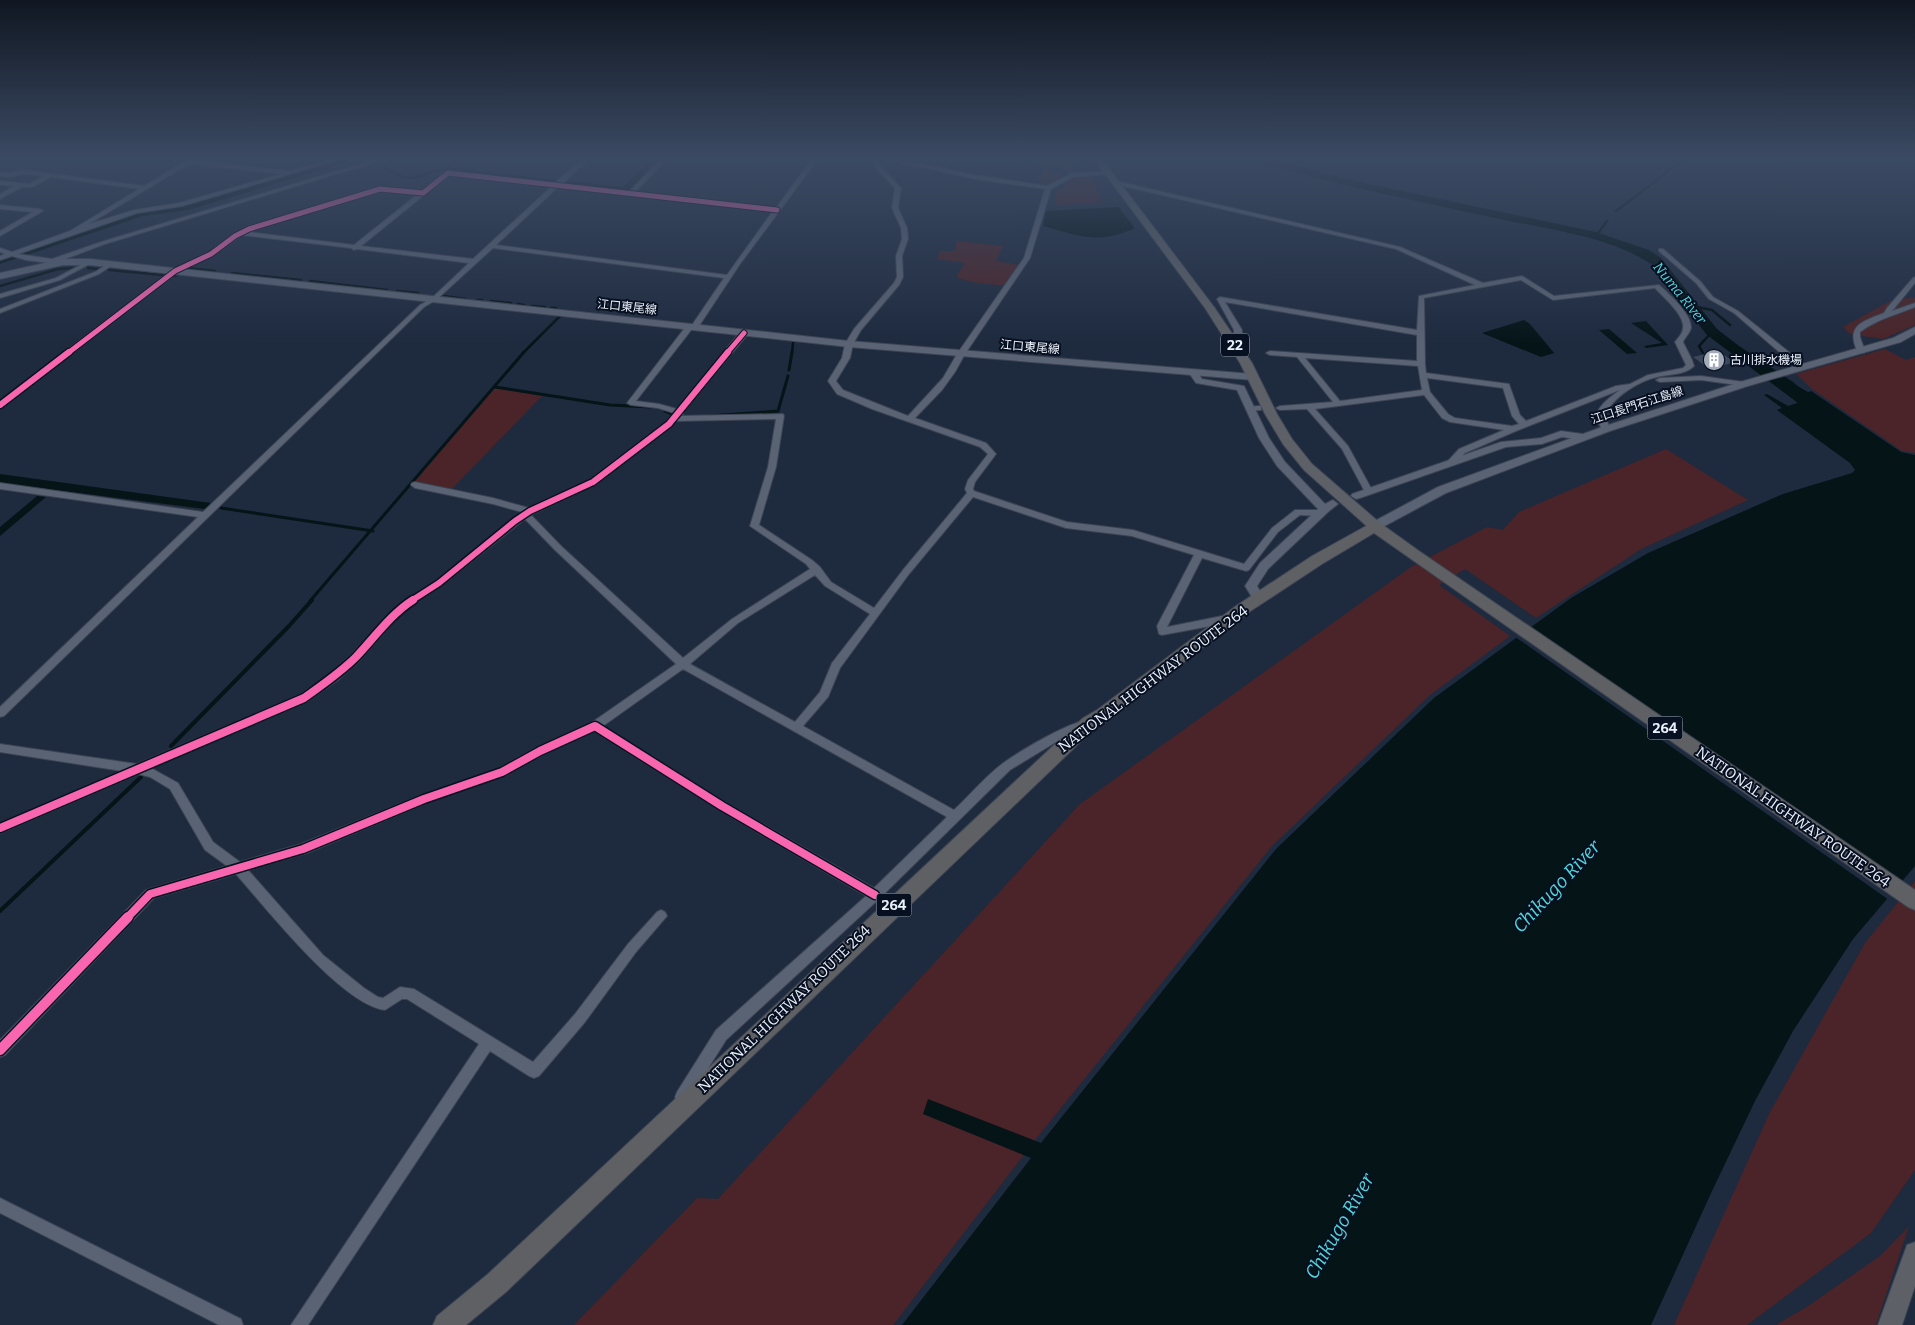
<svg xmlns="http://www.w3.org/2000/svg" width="1915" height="1325" font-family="Bitter,'Noto Sans JP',serif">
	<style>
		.green { fill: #4a2428 }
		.water { fill: #051417 }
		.pier { fill: #1e2a3e }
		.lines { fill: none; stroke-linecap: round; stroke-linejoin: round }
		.stream-far2 { stroke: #051417; stroke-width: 2.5 }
		.stream-far1 { stroke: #051417; stroke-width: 3 }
		.stream { stroke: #051417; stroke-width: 4 }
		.river { fill: #051417; fill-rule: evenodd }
		.building { fill: #3c475b }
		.minor-casing { stroke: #3c4453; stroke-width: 2 }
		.tertiary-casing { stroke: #3c4453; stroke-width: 2 }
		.secondary-casing { stroke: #3c4453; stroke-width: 2 }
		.primary-casing { stroke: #3c4453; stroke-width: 2 }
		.trunk-casing { stroke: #3c4453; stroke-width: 2 }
		.minor { fill: #5a6374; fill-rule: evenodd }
		.tertiary { fill: #5a6374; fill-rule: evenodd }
		.secondary { fill: #5a6374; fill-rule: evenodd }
		.primary { fill: #5d6167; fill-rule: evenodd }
		.trunk { fill: #5e6063; fill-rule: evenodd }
		.cycleway-far3-casing { stroke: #071021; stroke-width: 7 }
		.cycleway-far2-casing { stroke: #071021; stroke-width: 9 }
		.cycleway-far1-casing { stroke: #071021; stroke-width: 11 }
		.cycleway-casing { stroke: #071021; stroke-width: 13 }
		.cycleway-far3 { stroke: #f766af; stroke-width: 5 }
		.cycleway-far2 { stroke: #f766af; stroke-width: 6 }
		.cycleway-far1 { stroke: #f766af; stroke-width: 8 }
		.cycleway { stroke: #f766af; stroke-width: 10 }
		.labels { text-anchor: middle; stroke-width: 4; stroke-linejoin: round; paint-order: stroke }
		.far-street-label { font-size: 12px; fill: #ebf1fb; stroke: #071021 }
		.far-poi-label { font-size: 12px; fill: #ebf1fb; stroke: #071021; text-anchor: start }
		.far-water-label { font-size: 14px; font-style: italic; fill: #53d5dc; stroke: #071021 }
		.shield { fill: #071021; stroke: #a7aeba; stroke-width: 1 }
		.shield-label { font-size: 14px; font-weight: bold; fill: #ebf1fb }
		.street-label { font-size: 15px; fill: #ebf1fb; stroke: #071021 }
		.near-water-label { font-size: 19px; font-style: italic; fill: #53d5dc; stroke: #071021 }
	</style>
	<rect width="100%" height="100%" fill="#1e2a3e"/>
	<path class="green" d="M1054,159L1074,163L1073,169L1071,172L1064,171L1062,164L1054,163L1049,166L1048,170L1063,175L1050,184L1042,185L1039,183L1045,165L1041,164L1039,160Z
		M1085,176L1093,178L1102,203L1055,205L1057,191L1074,179Z
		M957,241L1003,246L996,261L1019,265L1004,286C986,283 973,284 956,277L965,263L937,259L940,251H955Z
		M1915,297V325L1883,339L1850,334L1843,327L1890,301Z
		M1885,349L1906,360L1915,357V453L1902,451L1812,389L1796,374Z
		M495,388L542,396L452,489L415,481Z
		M1666,449L1748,500L1641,549L1536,618L1465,569L1439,585L1510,636L1430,695L1272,846L1036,1139L893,1325H574L697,1198L718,1199L1080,804L1411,567L1487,527L1503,530L1519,512Z
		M1915,881V1170L1871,1233L1747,1325H1674L1770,1112L1865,943Z
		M1909,1226L1876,1325H1776L1808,1306L1880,1256Z"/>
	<path class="water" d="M651,159H659L627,192L563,184L567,181L623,187Z
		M448,167L557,180L553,183L443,171Z
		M1118,207L1135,228C1098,245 1080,236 1043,226L1046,211Z
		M1524,320L1530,324L1554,353L1541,357L1482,333Z
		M1646,321L1668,345L1646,348L1644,346L1662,343L1631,323Z
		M1609,329L1637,353L1627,354L1599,330Z
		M1792,383L1808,392L1811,391L1901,452L1915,455V866L1853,939L1793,1031L1755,1101L1712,1191L1651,1325H902L1031,1158L923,1114L928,1099L1041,1143L1276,849L1434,698L1571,598L1648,553L1783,494L1852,473L1855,470L1850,463L1777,410L1782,408L1764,395L1767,394L1788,406L1800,402L1792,396L1794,395L1782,386Z
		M0,474L211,503L205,509L0,483Z
		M37,496L46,497L0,536V527Z"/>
	<path class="pier" d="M1526,627L1901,886L1889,900L1514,636Z"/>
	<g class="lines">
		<path class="stream-far2" d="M377,162C382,167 402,178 410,178C423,178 432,168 449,170
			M1677,165L1684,159
			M1652,184L1674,166
			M1616,211L1649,186
			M1596,236L1607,221
			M88,268L98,269
			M188,268L215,271
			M109,270L163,275
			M232,273L301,280
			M173,276L178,275
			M310,281L387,290
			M0,286L58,269L74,268
			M397,291L418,293
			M444,296L466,299
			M477,300H482
			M491,301L511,303
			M518,304L524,305
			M532,306L545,307
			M1692,306L1712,310L1730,325
			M551,308H556
			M523,353L560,316
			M792,353L793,343
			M1703,353L1699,346L1712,332"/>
		<path class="stream-far1" d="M789,370L792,352
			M495,387L610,405L652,407
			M665,411L675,415
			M710,416L778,411L788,376
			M221,508L373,531
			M310,601L524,352"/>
		<path class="stream" d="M171,746L289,626L312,600
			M0,911L141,777"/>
		<path class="river" d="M332,159H351L349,162L188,210L143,216L0,264V255L136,209L182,203Z
			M1254,159H1274L1337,177L1596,232L1649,250L1661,258L1717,329L1739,346L1793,382L1816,402L1814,406H1802L1707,335L1651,264C1609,236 1545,229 1495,218C1415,201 1335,184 1256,162Z"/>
	</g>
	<path class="building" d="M1718,351L1735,362L1710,369L1693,357Z"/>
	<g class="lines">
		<g class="minor-casing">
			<path id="minor" d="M189,159L290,171L332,159H341L182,206L137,213L18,254L52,259L101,242L377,159H386L105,244L57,262L56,264L26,260L12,256L0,260V256L5,254L0,252V248L12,252L70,231L139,189L51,177L32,187H22L0,199V194L14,186L0,185V181L29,184L44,176L23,174L10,177L0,176V172L10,173L23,170L144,186ZM189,164L281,174L179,203L134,210L89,224Z
				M582,159H588L562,184L629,192L661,159H667L635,192L776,208L812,159H818L740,264L697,329H692L636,401L659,404L677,409L741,331H747V335L683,412V415L679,416L783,414L784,416L776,467L759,525L812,560L820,567L831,582L874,608L903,570L967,493L965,489L968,480L988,454L980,447L872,409L837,394L828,381L842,358L845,344L854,329L894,283L897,277L896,256L902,239L901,228L892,208L895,188L875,167L873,159H879L880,166L901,188L898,208L907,228L908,239L902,256L903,277L899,285L861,330L853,344L850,358L836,381L843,390L908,416L943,378L957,354L1024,258L1045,189L975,179L887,159H898L975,175L1047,186L1072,173L1110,171V173L1108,174L1073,177L1051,189L1030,258L965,354L955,372L942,390L915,418L986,443L996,454L975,482L973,489L974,491L1067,522L1133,530L1244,564L1272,528L1295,510H1319L1323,513L1319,516L1300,515L1278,532L1249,570L1246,571L1202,558L1167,627L1227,615L1232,619L1227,623L1162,635L1159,634L1157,626L1194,555L1132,536L1066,528L973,497L909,574L840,668L828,697L803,726L954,810C970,795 985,777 1002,764C1015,754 1076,717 1089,721L1090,724L1089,727L1074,731L1010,770L879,899L726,1040L687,1102L682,1104L677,1102L675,1097L677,1092L716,1030L866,896L718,809L594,731L544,754L506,775L428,802L307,853L248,870L323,955L364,988L378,997L383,998L400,987L414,989L533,1062L575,1014L628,944L657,912L661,910L665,912L667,916L636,952L585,1022L539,1076L534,1078L529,1076L490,1051L308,1325H291L479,1044L407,999H402L385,1010C342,1005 266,908 236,874L154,898L5,1055L0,1057V1040L146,890L227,866L205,850L170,789L150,777L138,774L0,833V823L122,771L0,752V744L137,764L300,695L330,674L350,656L399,605L436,581L522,512L493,504L415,488L411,485L412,483L415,482L493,498L529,508L590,480L666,422L674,413L658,408L631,405L627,403L687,325H692L724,278L493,248L436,300L424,307L4,716L0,717V707L198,517L0,489V483L203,512L420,305L432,298L469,263L357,249L354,250L351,248L242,235L213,255L177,272L0,407V401L173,270L209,253L233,235L247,228L380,187L422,191L448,171L555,183ZM449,175L552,186L473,259L361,246ZM558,187L773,211L727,275L496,245ZM380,191L418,194L354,245L248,232ZM776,419L768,467L750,526L806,564L810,569L732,619L683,658L561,546L531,515L596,484L675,421ZM525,519L555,550L676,664L591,723L536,748L498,769L420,796L301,844L240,862L213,842L178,783L151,768L308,701L338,680L358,662L405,609L442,585ZM815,575L825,586L870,614L832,663L820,692L795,722L690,664L738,623ZM683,669L947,817L874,888L726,803L603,726Z
				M1116,181L1400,247L1483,283L1522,276L1554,296L1659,285C1668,293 1692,314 1691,328C1690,333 1685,337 1683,342L1692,360L1694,366C1685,375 1670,374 1657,377C1639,381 1613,397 1605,415L1610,429L1609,431H1603C1601,427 1598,423 1597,419C1594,408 1612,396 1620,390L1516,431L1465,453L1454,464L1451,465L1447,462L1459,449L1504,430L1450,422L1442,418L1424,395L1315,409L1348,446L1372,490L1371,492H1365L1342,449L1307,409L1280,410L1276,408L1280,406L1333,402L1297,357L1270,355L1266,353L1270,351L1417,361V335L1225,302L1242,330L1241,348L1237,350L1233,348L1234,330L1217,299L1220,297L1417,330L1419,296L1475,285L1396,249L1114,184L1113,183ZM1521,280L1553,300L1655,288C1663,297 1685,315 1683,328C1683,333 1678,338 1675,342L1686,365L1683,368L1648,375L1630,384L1616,386L1526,421L1520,415L1509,384L1426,373L1425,364L1424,298ZM1305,358L1418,366L1422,390L1340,401ZM1427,378L1503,388L1512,416L1519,424L1512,426L1455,418L1448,414L1430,392Z
				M0,205L40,209L43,211L0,236V231L33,212L0,209Z
				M1659,249H1663L1700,281L1713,297L1738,311L1805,365V369H1799L1734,313L1709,299L1696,283L1659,251Z
				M88,261L93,262L60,280L0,298V294L56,278Z
				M109,263L114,264L99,274L0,313V309L95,272Z
				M1915,277V283L1892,311L1915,303V307C1896,315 1877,319 1860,332V337L1865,351L1864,353H1858C1845,326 1861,322 1884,313L1887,308L1913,278Z
				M1701,376L1744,382L1748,384L1744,386L1701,380L1660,382L1656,380L1660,378Z
				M1258,406H1261V410L1250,411L1246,409L1247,407Z
				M0,1198L241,1319L243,1325H219L0,1213Z"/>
		</g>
		<g class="tertiary-casing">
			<path id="tertiary" d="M1194,370L1197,371L1202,379L1244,386L1269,438L1285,462L1325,504L1333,500L1338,504L1328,512L1268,569L1257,586L1265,599L1259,603L1255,602L1245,586L1247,583L1260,563L1318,509L1277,466L1259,438L1237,390L1196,383L1189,373Z
				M1561,431L1583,434L1588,437L1583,440L1562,437L1542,444L1506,447L1360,498L1356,499L1351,496L1352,494L1501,442L1541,438Z"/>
		</g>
		<g class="secondary-casing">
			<path id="secondary" d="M63,259H90L849,341L1253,374L1258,377L1253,380L849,347L90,265H63L0,279V273Z
				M1915,327V334L1901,342L1748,386L1610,431L1446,493L1379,529H1371L1369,526L1371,523L1438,487L1602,427L1740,382L1893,338Z"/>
		</g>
		<g class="primary-casing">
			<path id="primary" d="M1094,159H1102L1214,307L1252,363L1277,414L1292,439L1312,464L1380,523L1382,526L1380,529H1370L1304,470L1283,444L1265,414L1240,363L1205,308Z
				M1915,1242V1286L1902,1325H1878L1907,1245Z"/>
		</g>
		<g class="trunk-casing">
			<path id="trunk" d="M1375,521L1380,523L1419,551L1915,890V910L1908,907L1374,533L1322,564L1246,614L1109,720L1095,728L506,1292L466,1325H433L437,1316L488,1274L1083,718L1097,710L1236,606L1312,556Z"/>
		</g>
		<use href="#minor" class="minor"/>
		<use href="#tertiary" class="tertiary"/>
		<use href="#secondary" class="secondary"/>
		<use href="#primary" class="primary"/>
		<use href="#trunk" class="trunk"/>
		<g class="cycleway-far3-casing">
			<path id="cycleway-far3" d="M68,353L175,271L211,254L235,236L249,229L380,189L423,193L448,173L777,210
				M727,353L744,333"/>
		</g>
		<g class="cycleway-far2-casing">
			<path id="cycleway-far2" d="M0,405L69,352
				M411,601L439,583L515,521L530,511L593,482L669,424L728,352"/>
		</g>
		<g class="cycleway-far1-casing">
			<path id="cycleway-far1" d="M0,828L304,698C322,685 340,673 356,657C374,638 391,614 413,600
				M126,919L150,894L303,849L424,799L502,772L540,751L595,726L722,806L875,895"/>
		</g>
		<g class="cycleway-casing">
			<path id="cycleway" d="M0,1050L128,917"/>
		</g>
		<use href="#cycleway-far3" class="cycleway-far3"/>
		<use href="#cycleway-far2" class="cycleway-far2"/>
		<use href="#cycleway-far1" class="cycleway-far1"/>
		<use href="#cycleway" class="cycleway"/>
	</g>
	<linearGradient id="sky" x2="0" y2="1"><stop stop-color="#101722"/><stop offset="0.46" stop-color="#3b4a63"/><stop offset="1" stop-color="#3b4a63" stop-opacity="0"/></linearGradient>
	<rect width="1915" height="344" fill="url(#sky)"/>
	<defs>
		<g id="building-disc" transform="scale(1.125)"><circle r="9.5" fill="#a3abb9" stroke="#071021"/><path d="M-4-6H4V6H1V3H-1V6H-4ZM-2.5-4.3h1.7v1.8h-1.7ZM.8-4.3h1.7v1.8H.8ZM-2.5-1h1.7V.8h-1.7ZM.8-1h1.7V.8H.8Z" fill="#fff"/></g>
	</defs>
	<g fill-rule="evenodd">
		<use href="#building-disc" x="1714" y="360"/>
	</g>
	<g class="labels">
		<g class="far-street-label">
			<text transform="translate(627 307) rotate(6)" y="4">江口東尾線</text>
			<text transform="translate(1030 347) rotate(5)" y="4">江口東尾線</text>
			<text transform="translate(1637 405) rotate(-18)" y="4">江口長門石江島線</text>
		</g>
		<g class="far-poi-label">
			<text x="1730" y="364">古川排水機場</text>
		</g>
		<g class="far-water-label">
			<text transform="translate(1680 293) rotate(51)" y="5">Numa River</text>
		</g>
		<g class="shield">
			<rect x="1221" y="333.5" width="28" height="23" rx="4"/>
			<rect x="1647.5" y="716.5" width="35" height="23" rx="4"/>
			<rect x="876.5" y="893.5" width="35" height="23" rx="4"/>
		</g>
		<g class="shield-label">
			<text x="1235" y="350">22</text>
			<text x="1665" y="733">264</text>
			<text x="894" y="910">264</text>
		</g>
		<g class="street-label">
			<text transform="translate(1153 679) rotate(-37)" y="5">NATIONAL HIGHWAY ROUTE 264</text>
			<text transform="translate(1793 817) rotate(35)" y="5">NATIONAL HIGHWAY ROUTE 264</text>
			<text transform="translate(784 1009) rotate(-44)" y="5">NATIONAL HIGHWAY ROUTE 264</text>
		</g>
		<g class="near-water-label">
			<text transform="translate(1556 886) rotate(-47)" y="7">Chikugo River</text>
			<text transform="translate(1339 1226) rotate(-60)" y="7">Chikugo River</text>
		</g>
	</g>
</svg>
